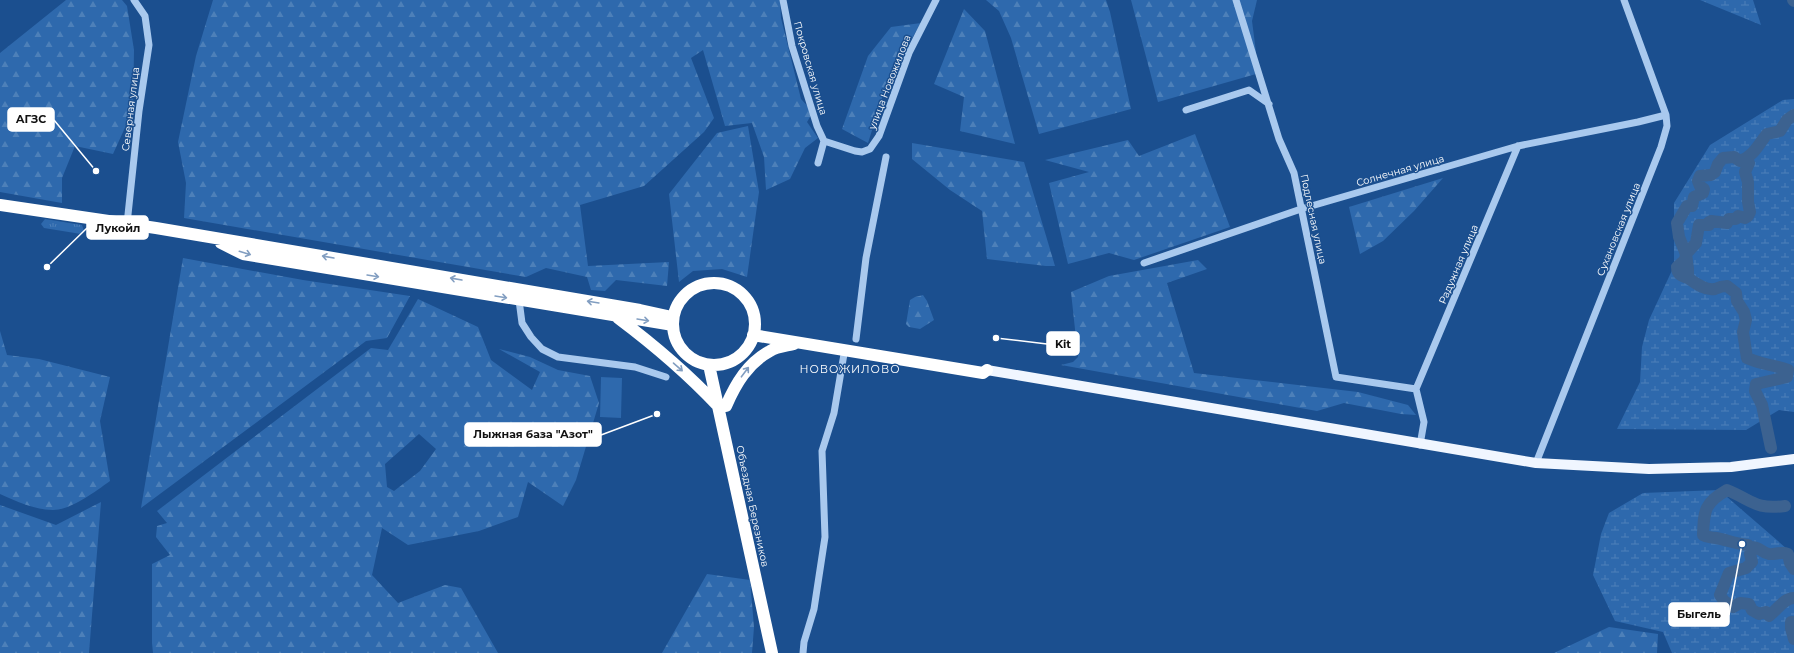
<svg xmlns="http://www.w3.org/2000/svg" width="1794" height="653" font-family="Montserrat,sans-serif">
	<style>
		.grass { fill: url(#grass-tufts) }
		.forest { fill: url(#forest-firs); fill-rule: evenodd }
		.wetland { fill: url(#wetland-marsh) }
		.garden { fill: #2e69ad }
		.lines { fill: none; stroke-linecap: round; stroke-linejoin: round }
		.river { stroke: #3c6290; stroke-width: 12 }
		.minor { stroke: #a9c9ee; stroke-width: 7 }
		.major { stroke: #f0f6ff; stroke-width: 10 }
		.highway { stroke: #fff; stroke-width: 12 }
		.oneway { stroke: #829ec1 }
		.labels { text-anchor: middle; stroke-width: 3; stroke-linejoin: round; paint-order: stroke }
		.street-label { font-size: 10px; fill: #fff; stroke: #1b4f8f }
		.neighbourhood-label { font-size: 11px; letter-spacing: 1px; fill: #fff; stroke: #1b4f8f }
		.leader { fill: none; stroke: #fff; stroke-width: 1.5 }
		.callout-dot { fill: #fff; stroke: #1b4f8f; stroke-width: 1.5 }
		.callout { fill: #fff; stroke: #fff; stroke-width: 1.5 }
		.callout-label { font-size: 11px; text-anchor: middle; font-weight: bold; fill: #111 }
	</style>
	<defs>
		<pattern id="grass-tufts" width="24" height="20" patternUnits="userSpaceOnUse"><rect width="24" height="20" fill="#2e69ad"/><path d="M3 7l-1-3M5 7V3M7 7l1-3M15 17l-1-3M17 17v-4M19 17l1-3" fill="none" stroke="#4d80b9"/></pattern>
		<pattern id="forest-firs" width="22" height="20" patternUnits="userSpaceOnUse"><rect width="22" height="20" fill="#2e69ad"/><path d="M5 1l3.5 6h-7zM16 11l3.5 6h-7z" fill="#4d80b9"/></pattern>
		<pattern id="wetland-marsh" width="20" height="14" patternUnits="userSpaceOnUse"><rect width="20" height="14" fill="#2e69ad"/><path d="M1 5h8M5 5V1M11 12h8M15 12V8" fill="none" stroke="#4d80b9"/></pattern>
	</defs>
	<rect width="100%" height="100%" fill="#1b4f8f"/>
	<path class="grass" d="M45,219L82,225L84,231L81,234L44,228L41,224Z"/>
	<path class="forest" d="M66,0H122L127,6L134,50L133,110L113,154L75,146L62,178V203L0,192V53Z
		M213,0H780L781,18L801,99L813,112L807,122L818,138L805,148L790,179L766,190L764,157L752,123L725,126L703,50L691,58L714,118L704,132L644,186L580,205L588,266L669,262L667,286L616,280L605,291L591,290L587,277L546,268L526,277L184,218L186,183L178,142L196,56Z
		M986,0H1106L1110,12L1131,109L1039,134L1011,38L999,11Z
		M1131,0H1257L1252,21L1256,52V74L1158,102Z
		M964,9L985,31L1015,144L960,131L964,97L934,84Z
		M921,23L888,79L868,143L842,129L868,56L891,27Z
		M748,126L759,192L747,277L722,269L693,271L679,282L669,194L717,133Z
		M1195,134L1230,227L1134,260L1109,253L1068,264L1049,183L1089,172L1045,160L1128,140L1139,156Z
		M912,143L1024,162L1055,266H1046L987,259L982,211L950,190L912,159Z
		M1443,178L1414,211L1383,241L1360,254L1349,207Z
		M183,258L303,280L410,296L387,338L366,341L141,508Z
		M1198,260L1207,269L1167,283L1194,373L1358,392L1408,405L1416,415L1401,414L1344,403L1317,411L1061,365L1073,362L1078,357L1071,292L1109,276Z
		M923,295L927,301L934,320L920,329L909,327L906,324L910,300L915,297Z
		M418,299L478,327L491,360L532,390L540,372L499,349L530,357L558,370L590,376L599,403L576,480L563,506L528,482L518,517L479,531L408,545L382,528L372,575L398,603L445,585L461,588L498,653H153L152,643V564L170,555L156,537L157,526L167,523L157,511L371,348L388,350ZM419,434L436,449L420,471L394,491L387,487L385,464Z
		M0,331L7,355L39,359L110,377L100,421L110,481C96,491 71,510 53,510C35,510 16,501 0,494Z
		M101,502L89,653H0V505L56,525Z
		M707,574L750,580L754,627L752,653H662Z
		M1609,627L1658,634L1657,653H1554Z"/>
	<path class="wetland" d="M1700,0H1753L1761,25Z
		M1794,99V412L1779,410L1746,430L1617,429L1640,382L1642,347L1649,320L1674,266V203L1710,145L1783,100Z
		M1719,490L1794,555V653H1672L1663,632L1615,621L1593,575L1601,534L1609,513L1643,493Z"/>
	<path class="garden" d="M601,377L622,378L621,418L600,417Z"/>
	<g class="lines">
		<path class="river" d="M1793,0L1794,1
			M1688,278C1681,276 1677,274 1677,267L1685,260L1686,254L1696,243L1699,225H1709V222L1711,221L1727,223L1729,219H1736L1738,216L1745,218L1748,216L1750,212L1748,202V182L1745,172L1749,163L1746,159
			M1771,448L1762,405L1755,391L1756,384L1787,377L1788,370C1774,365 1760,364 1747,358L1743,332L1746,320L1744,312L1737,301L1736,293L1727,286C1722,286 1719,287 1715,289C1705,291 1695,283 1688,278V269L1686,254L1679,237L1677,223L1687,206H1692L1694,197L1703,193L1704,189L1700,186L1698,181L1700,176L1711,175L1715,172L1718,164L1723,158L1734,157L1740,161C1754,156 1758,145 1767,134L1780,131L1787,120L1794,115
			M1785,506C1755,510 1752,500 1727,490C1704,503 1704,511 1703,535C1708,538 1711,537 1716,538C1727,540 1736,544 1748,545L1751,551L1750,554L1752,562L1746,568L1729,573L1720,595L1724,601L1733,607L1740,603L1749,604L1752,610L1759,614L1766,612L1769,616C1777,610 1784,598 1794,598
			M1750,547C1761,547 1760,552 1769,554C1775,555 1781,551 1788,554L1790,563L1794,569
			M1794,622H1791V628L1794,639"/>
		<path class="minor" d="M783,0L792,46L817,126L824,141
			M1236,0L1279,139L1294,173L1336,377L1416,389
			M1186,110L1249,90L1269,104
			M824,141L855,151L862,152L870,149L879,136L909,53L936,0
			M818,163L824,141
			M127,224L139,111L149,45L145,16L134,0
			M1144,263L1301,209L1518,146L1638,122L1666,115
			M519,300L522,323L531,337L542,349L558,357L635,367L666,377
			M856,339L866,258L886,157
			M1416,389L1518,146
			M1416,389L1424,422L1420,445
			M1536,463L1661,147L1667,126L1666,115L1624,0
			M803,653L804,642L814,609L825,537L822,451L834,413L844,354"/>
		<path class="major" d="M987,370L1536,463L1649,469L1731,467L1794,459"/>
		<path class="highway" d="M0,205L156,228L640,310L672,317
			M221,243L243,254L673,325
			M673 324a41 41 0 1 1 82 0a41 41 0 1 1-82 0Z
			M618,318C654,345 687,373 718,406
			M753,335L983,373L987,370
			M709,365L772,653
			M726,406C736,383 748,363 770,351C776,347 786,346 794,344"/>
	</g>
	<defs><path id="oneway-shaft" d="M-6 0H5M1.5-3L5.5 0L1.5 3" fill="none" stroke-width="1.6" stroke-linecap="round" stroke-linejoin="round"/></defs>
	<g class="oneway">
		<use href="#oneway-shaft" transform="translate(245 253) rotate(17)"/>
		<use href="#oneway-shaft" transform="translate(328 257) rotate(-170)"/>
		<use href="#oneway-shaft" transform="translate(373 276) rotate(9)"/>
		<use href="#oneway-shaft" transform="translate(456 279) rotate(-170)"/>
		<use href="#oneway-shaft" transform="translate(501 297) rotate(9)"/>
		<use href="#oneway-shaft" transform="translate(593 302) rotate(-171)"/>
		<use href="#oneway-shaft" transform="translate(643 320) rotate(9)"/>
		<use href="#oneway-shaft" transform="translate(678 367) rotate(41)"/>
		<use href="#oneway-shaft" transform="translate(745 372) rotate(-53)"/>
	</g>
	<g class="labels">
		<g class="street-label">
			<text transform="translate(811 68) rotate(74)" y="4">Покровская улица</text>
			<text transform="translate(889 82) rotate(-69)" y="4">улица Новожилова</text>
			<text transform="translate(130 109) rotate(-83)" y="4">Северная улица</text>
			<text transform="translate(1400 170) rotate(-16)" y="4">Солнечная улица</text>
			<text transform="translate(1314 219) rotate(78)" y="4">Подлесная улица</text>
			<text transform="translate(1618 229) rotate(-68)" y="4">Сухановская улица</text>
			<text transform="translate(1458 264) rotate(-67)" y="4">Радужная улица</text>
			<text transform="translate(753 506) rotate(78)" y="4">Объездная Березников</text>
		</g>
		<g class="neighbourhood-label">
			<text x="850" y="373">НОВОЖИЛОВО</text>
		</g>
	</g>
	<path class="leader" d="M96 171L54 120M47 267L87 228M996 338L1047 344M657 414L601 435M1742 544L1729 615"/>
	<g class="callout-dot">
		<circle cx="96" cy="171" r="4"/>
		<circle cx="47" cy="267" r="4"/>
		<circle cx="996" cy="338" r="4"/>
		<circle cx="657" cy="414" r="4"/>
		<circle cx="1742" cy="544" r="4"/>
	</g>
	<g class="callout">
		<rect x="8" y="108" width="46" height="23" rx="4"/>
		<rect x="87" y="216" width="61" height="23" rx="4"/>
		<rect x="1047" y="332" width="32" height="23" rx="4"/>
		<rect x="465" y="423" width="136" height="23" rx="4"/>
		<rect x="1669" y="603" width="60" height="23" rx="4"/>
	</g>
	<g class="callout-label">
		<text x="31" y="123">АГЗС</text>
		<text x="118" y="232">Лукойл</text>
		<text x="1063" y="348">Kit</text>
		<text x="533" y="438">Лыжная база "Азот"</text>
		<text x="1699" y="618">Быгель</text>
	</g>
</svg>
